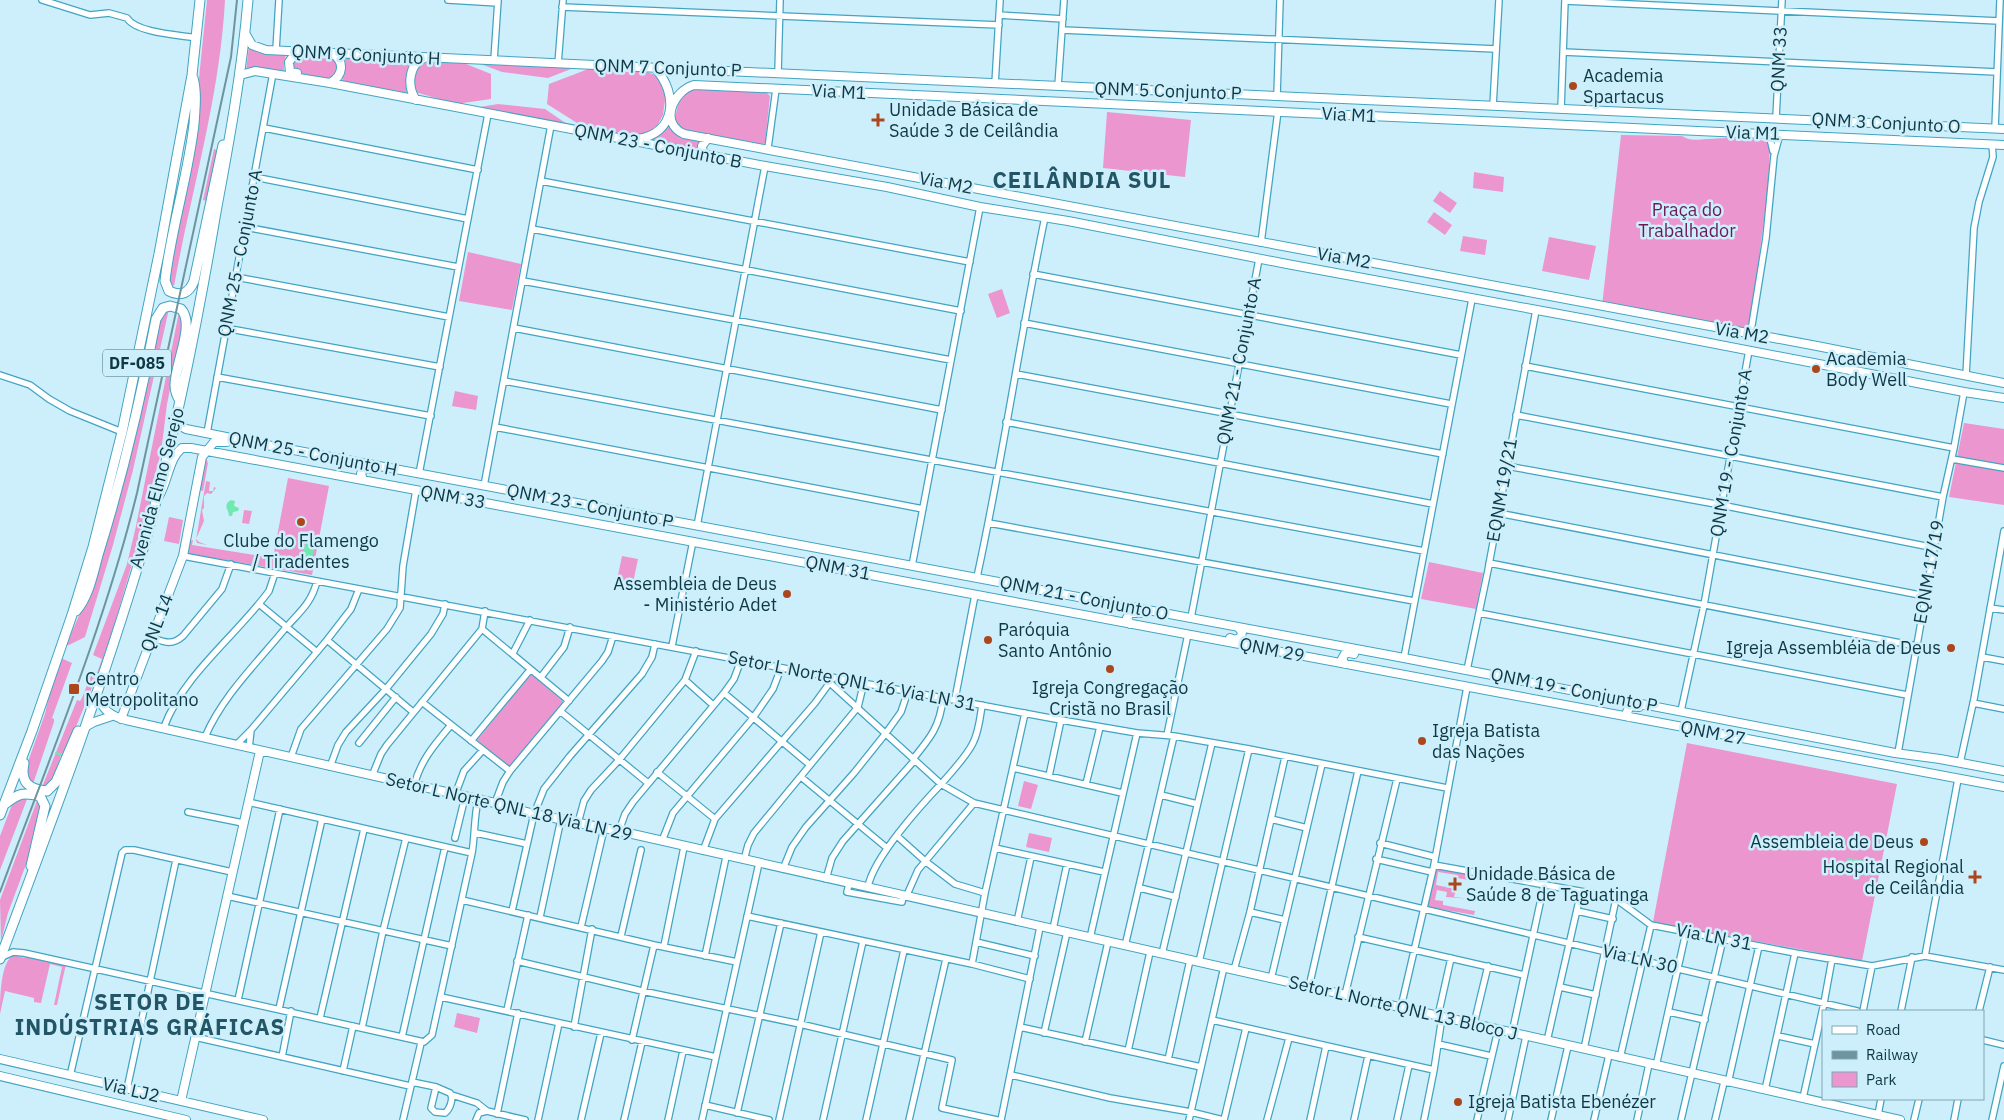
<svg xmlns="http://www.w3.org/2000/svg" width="2004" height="1120" font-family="'IBM Plex Sans',sans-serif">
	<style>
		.green { fill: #ec96cf }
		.water { fill: #71e8af }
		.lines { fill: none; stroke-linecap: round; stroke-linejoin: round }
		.stream { stroke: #71e8af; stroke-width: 2 }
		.street-casing { stroke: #42a4c1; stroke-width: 8 }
		.secondary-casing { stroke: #42a4c1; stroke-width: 10 }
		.primary-casing { stroke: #42a4c1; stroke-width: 11 }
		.street { stroke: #fff; stroke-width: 5.5 }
		.secondary { stroke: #fff; stroke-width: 8 }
		.primary { stroke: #fff; stroke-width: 9 }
		.rail { stroke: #6e94a0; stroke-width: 2 }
		.poi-dot { fill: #ac461c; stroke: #cceffb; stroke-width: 2 }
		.labels { text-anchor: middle; stroke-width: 5; stroke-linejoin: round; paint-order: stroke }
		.shield { fill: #cceffb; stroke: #476f7b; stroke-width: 1 }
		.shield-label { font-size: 16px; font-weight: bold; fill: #0e3844 }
		.street-label { font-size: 18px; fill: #0e3844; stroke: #cceffb }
		.poi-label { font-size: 18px; fill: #0e3844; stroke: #cceffb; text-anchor: start }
		.park-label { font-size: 18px; fill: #6b1a56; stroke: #cceffb }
		.district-label { font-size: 22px; font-weight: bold; letter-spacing: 1px; fill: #225565; stroke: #cceffb }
	</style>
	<rect width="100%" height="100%" fill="#cceffb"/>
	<path class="green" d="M207,0H225C220,96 191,192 174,286L169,282L170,269L199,110V78Z
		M249,46L259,53L286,54L284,63V72L257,67L246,71Z
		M301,55L331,56L336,60L337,72C328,84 316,78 303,76L301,72L294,70L292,61Z
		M345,57L410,60L406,95L342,83Z
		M461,62L491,74V99L456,104L415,92V69L422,63Z
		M478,63L576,67L548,78L502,72Z
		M591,68L644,71L658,76L666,93L663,115L656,128L644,135L610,133L585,128L547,104L549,84Z
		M695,89L761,91L766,92L770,96L765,143L760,145L683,131L676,123L675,119L679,99L683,93Z
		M498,104L545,109L570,126L474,108Z
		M1107,112L1191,120L1185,177L1103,168Z
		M668,121L676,135L701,140L697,150L648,140L660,133Z
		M1621,135L1682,136C1691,142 1699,139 1709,139C1723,138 1760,136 1770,144L1768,188L1750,328L1748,331L1602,306Z
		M214,149L217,150L207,201L203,200Z
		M1474,172L1504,177L1503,192L1473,188Z
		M1440,191L1457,203L1450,213L1433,201Z
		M1434,212L1452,225L1445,235L1427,222Z
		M1463,236L1487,240L1485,255L1460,251Z
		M1549,237L1596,246L1589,280L1542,271Z
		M468,252L521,264L512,310L459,301Z
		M1002,289L1010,313L997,318L988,294Z
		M169,309L133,470L113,545L85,637L69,645H66L85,602L160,316L163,311Z
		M179,312L184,321L167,404L161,453L151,489L153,492L106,653L69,744L61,755L52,783L51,785L42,787L77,700L80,701L82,698L91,675L96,676L102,659L93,655L127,564L136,526Z
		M455,391L478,396L476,410L452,406Z
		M1964,423L2004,429V505L1949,497Z
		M206,458L208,463L203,491L199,490Z
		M288,478L329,486L312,575L190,554L188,552L190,541L193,540L192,545L273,558Z
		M206,481L210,482L209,491H213L214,487L216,488L211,494L207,493L204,496V508L202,510L204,521L196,539L199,542L207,545L197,543L196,540Z
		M244,510L252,511L249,524L242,523Z
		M169,517L183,520L179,544L164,541Z
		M622,556L638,559L633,583L617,580Z
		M1429,562L1483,573L1476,609L1421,599Z
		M62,657L63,659L72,663L52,718L54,719V722L33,784L29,782L25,770L45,714L50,691Z
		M531,674L565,703L511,769L477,740Z
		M1687,743L1897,784L1862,961L1653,922Z
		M1024,781L1038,785L1031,809L1018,806Z
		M29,794L0,870V836L13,802Z
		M38,798L42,809L33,835L28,859L8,913L1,941L0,900Z
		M1029,833L1052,838L1049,852L1026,847Z
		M1436,867L1492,876V880L1475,877L1474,881L1457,878V875L1438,872L1436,885L1456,889L1454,897L1471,899L1446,897L1447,892L1437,890L1435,900L1443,901V905L1475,911L1474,915L1428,907Z
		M14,955L25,958V955L66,964L57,1005H54L62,967L50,964L41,1003L34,1002V998L5,991L0,1014C0,1000 0,961 14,955Z
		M457,1013L480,1018L477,1033L454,1027Z"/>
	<path class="water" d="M231,500L235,501L234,506L239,508L238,511L233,512L232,516H229C229,510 222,505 231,500Z
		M306,539L315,541L312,561L302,559Z
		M1847,858L1867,861L1864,875L1845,872Z"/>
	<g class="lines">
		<path class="stream" d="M56,753L62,755"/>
		<g class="street-casing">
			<path id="street" d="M42,0L90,15L109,13L127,18C136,33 180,35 197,38
				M448,0L498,3
				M1565,1L1999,21
				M562,7L999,25
				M999,15L1063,19
				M1062,30L1496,49
				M276,50L279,0
				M1563,52L1997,72
				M494,60L498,0
				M558,64L563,0
				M778,73L780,0
				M995,84L1000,0
				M1058,86L1064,0
				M1277,96L1280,0
				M1493,106L1499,0
				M1561,109L1565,0
				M1776,118L1782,0
				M264,128L478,170
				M1995,129L2000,0
				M1769,134L1773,151
				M768,148L776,89
				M254,177L468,219
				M541,181L970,262
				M245,227L458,267
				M532,229L961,311
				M1261,243L1278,111
				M1033,274L1461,355
				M236,277L449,317
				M523,281L951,360
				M1024,323L1451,404
				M225,328L440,367
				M514,328L942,410
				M1746,334L1752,325L1766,238L1774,156L1780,134
				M1525,366L1954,448
				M1016,374L1443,454
				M0,375L30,385L49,399L70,411L122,432
				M1966,376L1974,228L1979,202L1993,157L1992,144
				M217,377L431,416
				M504,381L1424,551
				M1516,415L1943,497
				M1006,422L1433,504
				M495,427L923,509
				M207,433L273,73
				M1952,459L2004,468
				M1507,466L1721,505L1935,548
				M419,474L488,114
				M484,486L551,125
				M1498,513L1925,596
				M989,523L1414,601
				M697,526L765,166
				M183,556L1061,720L1137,733L1174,736L1249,749L1447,788
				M1489,563L1916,646
				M912,566L980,207
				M977,577C1003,458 1020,337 1045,217
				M259,604L317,652
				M1990,608L2004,610
				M1479,613L1907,695
				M1191,618L1259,259
				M482,629L569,701
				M152,638C164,642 172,646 183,636L222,589L231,564
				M327,640L413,712
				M672,646L693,541
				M513,653L530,620
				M1982,657L2004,661
				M1404,658L1472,299
				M1467,670L1488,570L1536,310
				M541,677L564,647L570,627
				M685,680L713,705
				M830,683L941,784L974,803L1857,1011
				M724,693L810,765
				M955,699L975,595
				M422,702L510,771
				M1973,703L2004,709
				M560,711L648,783
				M1681,711L1704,605L1749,350
				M164,727C184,674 236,636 269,591L275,573
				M1167,735L1188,634
				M205,737C222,697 255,665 283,631C298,613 311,605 317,581
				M471,741L530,670
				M359,743L396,697
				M236,745L251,730L327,640L351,609L359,589
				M249,748L251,730
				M1898,753L1943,497L1954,448L1964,392
				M291,757L301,729L387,629L400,608L403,566L416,490
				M913,759C931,737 940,726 943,698
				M1960,763L1974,699L2004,531
				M330,767L338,745L346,732L386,689L431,634L443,614L445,604
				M1013,768L1122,793
				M657,772L715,819
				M372,776L381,754L387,745L482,629L485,611
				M1049,776L1061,720
				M801,777L887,848
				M1086,784L1100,727
				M414,786C420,761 435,744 451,725
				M455,795L464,771L483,750
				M1161,795L1197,804
				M248,802L472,853
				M495,803L503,782L510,771L602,661L608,652L613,636
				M188,812L243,823
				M1271,819L1307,828
				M578,823L584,801L591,790L619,760L685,680L696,651
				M619,831L625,814L633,802L724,693L734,679L741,660
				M476,833L527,844
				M897,836L925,861L955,884L985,893
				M455,838L465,797
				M662,841L673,813L753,718L773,689L781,668
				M1380,843L1435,857
				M995,848L1104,872
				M703,851L715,819L815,703L831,681
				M1376,859L1432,872
				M744,860L748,845L754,833L858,707L864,682
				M1434,865L1607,896L1616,899L1651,925L1795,953L1872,966L1925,956L2004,970
				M783,869L792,847L806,827L854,773L886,733L901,712L908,691
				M826,879L832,858L843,841L914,761
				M849,884L847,892L902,902L903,896
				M868,887C873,858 921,805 943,782C953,770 966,757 973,743C979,731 980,718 982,705
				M1140,888L1176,897
				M227,896L452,946
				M906,897L918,870L974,803
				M462,900L654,945L737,962
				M512,911L534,814L544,789L570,756L642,674L652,657L655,644
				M1577,911L1613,919
				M1250,912L1285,920
				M747,916L972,964L1030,979
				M540,917L561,819
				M1017,922L1031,857
				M581,927L604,829
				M1053,929L1067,864
				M621,936L641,850
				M1358,937L1524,975
				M1090,938L1137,733
				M976,942L1035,956
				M664,946L684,847
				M1125,946L1174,736
				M1162,954L1212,743
				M705,956L726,857
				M1925,956L1958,779
				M2,957L13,952L24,953L424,1042L432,1035L472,853C475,835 474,818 478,800
				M517,961L642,991L800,1024L952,1060L942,1108L997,1120
				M1199,962L1249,749
				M972,964L985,893L1025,713
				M1234,970L1250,912L1285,757
				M1271,979L1322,764
				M1309,987L1358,771
				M1560,987L1596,995
				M1345,995L1397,779
				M441,997L716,1057
				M238,1000L280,809
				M1401,1007L1434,865L1467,687
				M279,1009L322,819
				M507,1010L528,915
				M1863,1011L1872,966
				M1901,1011L1912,957
				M1979,1011L1990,967
				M1669,1012L1705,1020
				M1438,1016L1451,958
				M320,1018L364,829
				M1212,1020L1434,1070
				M1474,1024L1488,966
				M574,1027L592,929
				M1020,1027L1201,1067
				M362,1028L383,931L406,838
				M1044,1033L1067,932
				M1512,1033L1544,885
				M1778,1036L1815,1044
				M195,1037L410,1086
				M402,1037L445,847
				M632,1040L654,945
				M1983,1040L2004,1045
				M1547,1041L1581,892
				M1085,1042L1108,942
				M1438,1044L1491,1056
				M1584,1049L1616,899
				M1128,1051L1150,952
				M282,1057L291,1011
				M1620,1058L1651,925
				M1168,1060L1190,960
				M1656,1066L1686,932
				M343,1071L353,1026
				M1011,1075L1110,1098L1191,1112L1223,1120
				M70,1076L122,853L125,850H134L232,872
				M412,1082L436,1087L450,1093C454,1098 450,1109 445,1113L435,1112L431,1108L436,1087
				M1728,1083L1759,946
				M127,1089L176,860
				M1765,1090L1795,953
				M452,1095L477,1103L487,1111
				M1803,1098L1824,1003L1832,959
				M705,1105L769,1120
				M737,1113L781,923
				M497,1114L518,1013
				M1878,1115L1881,1099
				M403,1120L421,1043
				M476,1120L479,1113L487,1111L525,1120
				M538,1120L559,1023
				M581,1120L601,1033
				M624,1120L642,1042
				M668,1120L683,1051
				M702,1120L759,863
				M779,1120L821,932
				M823,1120L863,941
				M866,1120L904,950
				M909,1120L946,959
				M1001,1120L1040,927
				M1189,1120L1224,967
				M1224,1120L1246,1028
				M1267,1120L1289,1038
				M1310,1120L1326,1046
				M1354,1120L1368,1056
				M1397,1120L1409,1065
				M1424,1120L1434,1070L1442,1017
				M1477,1120L1498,1030
				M1508,1120L1526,1036
				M1551,1120L1568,1046
				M1594,1120L1609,1055
				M1637,1120L1649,1064
				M1681,1120L1723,939
				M1715,1120L1724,1082
				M1914,1120L1919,1099
				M1954,1120L1958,1099
				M1992,1120L2004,1066"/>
		</g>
		<g class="secondary-casing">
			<path id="secondary" d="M245,33L252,45L266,50L2004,129
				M297,73L290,72L289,62L294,55L301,52
				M240,75L255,71L330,83L765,166L887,187L980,207L1068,221L1287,264L1591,320L1964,392L2004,398
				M330,83C343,76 346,61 331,53
				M416,100C407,87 408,65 424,58
				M637,139C676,134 679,94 655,68
				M2004,145L694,85C673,91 659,123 684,134L1817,346L2004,383
				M703,154L702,146L708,138
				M175,423L186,429L251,442L1404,658L1895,753L1940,759L2004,771
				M363,480L361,474L362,471L367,468L374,469
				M159,496C168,481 169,458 182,448H191L2004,787
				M1130,624L1127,618L1130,613H1141
				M1230,638L1236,640L1241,637L1242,632L1239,628
				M1345,664L1342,659L1346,652L1354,654
				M96,694C103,710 110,716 126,720L495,803L534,814L619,831L1900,1120
				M1629,717L1627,712L1630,706L1639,707
				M121,719L183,556L202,457L214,442H227
				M85,727L94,722L112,716
				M0,1059L263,1120
				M0,1076L186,1120
				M181,1101L260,751"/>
		</g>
		<g class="primary-casing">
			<path id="primary" d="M193,78C197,93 195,109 194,124C188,177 171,228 165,281L169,291C182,297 189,293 194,281L223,145
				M76,611C89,596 93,573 98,555C122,478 141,398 156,319L163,308L170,306L181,309C196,325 174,365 175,386C175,391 177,396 180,401
				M24,763C20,783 29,789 47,791L56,782L78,731
				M5,804C19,793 23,792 40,796L45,806L31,866
				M0,815L32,731L72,615L93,547L122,432L159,254L192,75L200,0
				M0,959C51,823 102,688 143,549C175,438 197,325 216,212C229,142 242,72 248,0"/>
		</g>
		<use href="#street" class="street"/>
		<use href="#secondary" class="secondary"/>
		<use href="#primary" class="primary"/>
		<path class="rail" d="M0,892C49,759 103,630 137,493L231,57L237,0"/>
	</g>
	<g class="poi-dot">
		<circle cx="1573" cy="86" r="5"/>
		<path d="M875.5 112.5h5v5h5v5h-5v5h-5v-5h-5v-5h5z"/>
		<circle cx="1816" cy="369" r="5"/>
		<circle cx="301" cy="522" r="5"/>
		<circle cx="787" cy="594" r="5"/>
		<circle cx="988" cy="640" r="5"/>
		<circle cx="1951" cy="648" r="5"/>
		<circle cx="1110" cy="669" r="5"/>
		<rect x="68" y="683" width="12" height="12" rx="2.5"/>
		<circle cx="1422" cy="741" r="5"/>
		<circle cx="1924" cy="842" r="5"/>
		<path d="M1972.5 869.5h5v5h5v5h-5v5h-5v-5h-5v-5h5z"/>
		<path d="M1452.5 876.5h5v5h5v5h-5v5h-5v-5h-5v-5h5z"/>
		<circle cx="1458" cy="1102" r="5"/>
	</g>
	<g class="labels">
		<rect class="shield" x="103" y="349.5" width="68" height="27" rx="4"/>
		<g class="shield-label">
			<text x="137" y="369">DF-085</text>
		</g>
		<g class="street-label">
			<text transform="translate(366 55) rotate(3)" y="6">QNM 9 Conjunto H</text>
			<text transform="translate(1779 59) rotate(-87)" y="6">QNM 33</text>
			<text transform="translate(668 68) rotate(2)" y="6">QNM 7 Conjunto P</text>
			<text transform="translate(1168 91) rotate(2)" y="6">QNM 5 Conjunto P</text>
			<text transform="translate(839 92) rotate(3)" y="6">Via M1</text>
			<text transform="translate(1349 115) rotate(3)" y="6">Via M1</text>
			<text transform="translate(1886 123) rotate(3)" y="6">QNM 3 Conjunto O</text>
			<text transform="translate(1753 133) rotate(2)" y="6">Via M1</text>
			<text transform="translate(658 146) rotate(11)" y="6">QNM 23 - Conjunto B</text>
			<text transform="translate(946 183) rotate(11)" y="6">Via M2</text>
			<text transform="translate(240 253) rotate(-79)" y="6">QNM 25 - Conjunto A</text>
			<text transform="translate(1344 258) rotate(10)" y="6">Via M2</text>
			<text transform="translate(1742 333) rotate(10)" y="6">Via M2</text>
			<text transform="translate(1239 361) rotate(-79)" y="6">QNM 21 - Conjunto A</text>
			<text transform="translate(1731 453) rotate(-80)" y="6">QNM 19 - Conjunto A</text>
			<text transform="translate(313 454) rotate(11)" y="6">QNM 25 - Conjunto H</text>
			<text transform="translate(157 488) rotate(-75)" y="6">Avenida Elmo Serejo</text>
			<text transform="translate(1502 490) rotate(-80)" y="6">EQNM 19/21</text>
			<text transform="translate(453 497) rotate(10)" y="6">QNM 33</text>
			<text transform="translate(590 506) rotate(11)" y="6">QNM 23 - Conjunto P</text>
			<text transform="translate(838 568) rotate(11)" y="6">QNM 31</text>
			<text transform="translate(1929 572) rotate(-80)" y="6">EQNM 17/19</text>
			<text transform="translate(1084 598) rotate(11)" y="6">QNM 21 - Conjunto O</text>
			<text transform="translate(157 623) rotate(-69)" y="6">QNL 14</text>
			<text transform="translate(1272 650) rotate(11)" y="6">QNM 29</text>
			<text transform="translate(852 681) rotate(11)" y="6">Setor L Norte QNL 16 Via LN 31</text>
			<text transform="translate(1574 690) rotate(11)" y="6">QNM 19 - Conjunto P</text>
			<text transform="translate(1713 733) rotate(11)" y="6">QNM 27</text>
			<text transform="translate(509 807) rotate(13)" y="6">Setor L Norte QNL 18 Via LN 29</text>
			<text transform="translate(1714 937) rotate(11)" y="6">Via LN 31</text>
			<text transform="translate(1640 959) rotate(13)" y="6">Via LN 30</text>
			<text transform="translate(1403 1008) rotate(13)" y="6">Setor L Norte QNL 13 Bloco J</text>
			<text transform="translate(131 1090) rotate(13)" y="6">Via LJ2</text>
		</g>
		<g class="poi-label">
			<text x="1583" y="82">Academia<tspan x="1583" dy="21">Spartacus</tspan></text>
			<text x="889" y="116">Unidade Básica de<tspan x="889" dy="21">Saúde 3 de Ceilândia</tspan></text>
			<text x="1826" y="365">Academia<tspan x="1826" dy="21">Body Well</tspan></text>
			<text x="301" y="547" text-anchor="middle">Clube do Flamengo<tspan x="301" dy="21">/ Tiradentes</tspan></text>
			<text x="777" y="590" text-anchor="end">Assembleia de Deus<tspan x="777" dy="21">- Ministério Adet</tspan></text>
			<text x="998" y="636">Paróquia<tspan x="998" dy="21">Santo Antônio</tspan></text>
			<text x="1941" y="654" text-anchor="end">Igreja Assembléia de Deus</text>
			<text x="85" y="685">Centro<tspan x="85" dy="21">Metropolitano</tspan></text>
			<text x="1110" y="694" text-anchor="middle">Igreja Congregação<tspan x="1110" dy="21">Cristã no Brasil</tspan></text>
			<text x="1432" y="737">Igreja Batista<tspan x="1432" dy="21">das Nações</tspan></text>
			<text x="1914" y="848" text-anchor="end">Assembleia de Deus</text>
			<text x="1964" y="873" text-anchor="end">Hospital Regional<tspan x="1964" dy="21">de Ceilândia</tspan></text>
			<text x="1466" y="880">Unidade Básica de<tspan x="1466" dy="21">Saúde 8 de Taguatinga</tspan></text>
			<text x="1468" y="1108">Igreja Batista Ebenézer</text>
		</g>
		<g class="park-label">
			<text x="1687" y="216">Praça do<tspan x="1687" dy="21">Trabalhador</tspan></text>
		</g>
		<g class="district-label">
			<text x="1082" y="188">CEILÂNDIA SUL</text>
			<text x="150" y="1010">SETOR DE<tspan x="150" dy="25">INDÚSTRIAS GRÁFICAS</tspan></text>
		</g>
	</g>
	<rect x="1822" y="1010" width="162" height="90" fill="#cceffb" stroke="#80a6b2"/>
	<rect x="1832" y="1026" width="25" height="8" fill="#ffffff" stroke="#80a6b2"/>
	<text x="1866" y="1035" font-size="15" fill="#0e3844">Road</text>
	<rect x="1832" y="1051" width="25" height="8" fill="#6e94a0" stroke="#80a6b2"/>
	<text x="1866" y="1060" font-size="15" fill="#0e3844">Railway</text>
	<rect x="1832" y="1072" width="25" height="15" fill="#ec96cf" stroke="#80a6b2"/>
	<text x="1866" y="1085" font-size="15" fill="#0e3844">Park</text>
</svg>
